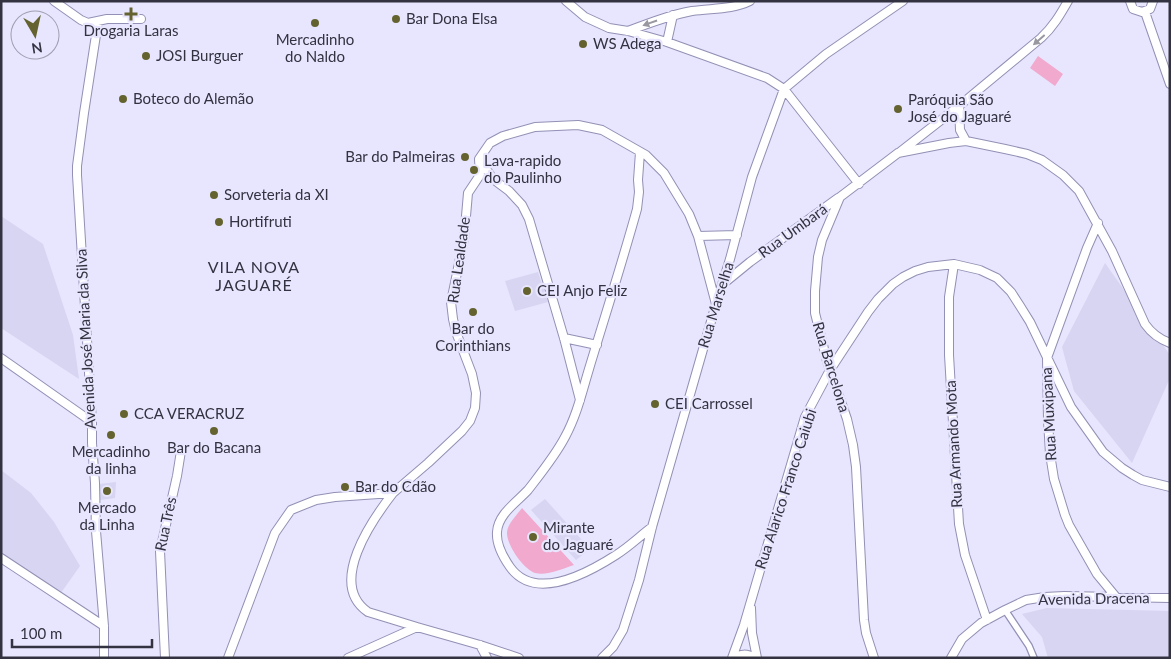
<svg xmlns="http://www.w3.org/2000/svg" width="1171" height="659" font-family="Lato,sans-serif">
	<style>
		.built { fill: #d7d5f1 }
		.green { fill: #f1a9cd }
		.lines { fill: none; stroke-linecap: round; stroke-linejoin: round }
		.pedestrian-casing { stroke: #9290b4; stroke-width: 8 }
		.minor-casing { stroke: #9290b4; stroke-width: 10 }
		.pedestrian { stroke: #fff; stroke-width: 5.5 }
		.minor { stroke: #fff; stroke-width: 8 }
		.oneway { fill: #9998a0 }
		.poi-dot { fill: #646330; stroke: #e7e6fe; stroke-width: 2 }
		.labels { text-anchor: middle; stroke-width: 4.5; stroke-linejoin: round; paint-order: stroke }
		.poi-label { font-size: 15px; fill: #333241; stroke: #e7e6fe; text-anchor: start }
		.street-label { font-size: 15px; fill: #333241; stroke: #e7e6fe }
		.neighbourhood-label { font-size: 16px; letter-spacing: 1px; fill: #333241; stroke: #e7e6fe }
	</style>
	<rect width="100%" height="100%" fill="#e7e6fe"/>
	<path class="built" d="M1,216L43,244L73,335L79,379L1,328Z
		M1105,263L1170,355V378L1132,463L1074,391L1062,347Z
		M538,272L548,302L515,311L505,281Z
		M1,470L31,493L54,522L80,566L58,597L1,556Z
		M116,482L115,498L100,500L99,484Z
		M545,499L590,549L576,560L531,510Z
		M1047,608L1170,611V658H1048L1042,637L1022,614Z"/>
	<path class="green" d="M1038,56L1063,74L1055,86L1030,68Z
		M522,508L574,565C562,569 547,576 535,573C523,569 506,544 507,532C508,523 517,515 522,508Z"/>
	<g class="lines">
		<g class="pedestrian-casing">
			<path id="pedestrian" d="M1005,610L1029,646L1034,658"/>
		</g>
		<g class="minor-casing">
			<path id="minor" d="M54,1L81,20L88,23L107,19H141
				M566,1L585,17L609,28L628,31L667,42L767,78L784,89L859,184
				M1130,1L1133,9L1142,12L1150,9L1153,1
				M1145,12L1170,84
				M98,22L84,113L77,166V175L92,422V443L95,483L96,531L104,626V658
				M628,31C649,23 670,15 692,11C711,8 732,10 750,1
				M667,42L673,15
				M959,106L960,130L966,141
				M640,152L638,180L639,192L637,209C622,263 605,316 589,369C582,392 577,415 565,437C555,456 541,473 528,490C517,502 498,514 497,532C496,545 503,557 510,567C535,602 588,573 616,555C629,547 640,536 652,527
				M900,152L959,106L1041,38C1053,27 1060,15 1068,1
				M480,160L493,179L509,191L522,205L529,219L564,338L580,400
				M1098,223L1087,248L1047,358L1048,420L1050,454L1054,479L1065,515L1069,525L1097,574L1116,597
				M698,236L737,235
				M954,264L949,297V355L959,524L965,555L987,620
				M723,284L750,262L838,198
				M564,338L597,345
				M1,358L92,422
				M393,493C372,520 327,584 368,612L417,627
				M1,558L104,626
				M751,608L752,633L757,658
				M480,645L487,658
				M165,658L160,551L177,476L181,451
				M228,658L275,533L291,510L316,500L335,497L393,493L428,463L462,431L470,421L475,408L476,393L472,374L456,332L453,319L451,302L464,239L468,193L480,175L479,159L490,143L503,136L535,127L578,125L602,130L646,155L664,173L689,214L698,236L716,304
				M348,658L417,627L480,645L519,658
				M602,658L613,647L623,630L639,580L652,527L716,304L730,259L752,177L784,89L826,54L903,1
				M732,658L744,625L805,417L830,370L868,312L878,299L893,284L903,277L915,271L928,267L954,264L980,270L997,278L1011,292L1020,306L1030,322L1071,407L1103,452L1122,468L1133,475L1142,480L1170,487
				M733,658C741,654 746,653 755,658
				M874,658L866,633L864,620L856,467L853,445L847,419L827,361L815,313V291L818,257L822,240L840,197L898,153L949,143L966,141L1005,149L1027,154L1042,160L1063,175L1079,191L1112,251L1145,324C1152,334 1159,339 1170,343
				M951,658L962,639L981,623L1005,610L1026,600L1045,597L1064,596L1170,598"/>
		</g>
		<use href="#pedestrian" class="pedestrian"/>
		<use href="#minor" class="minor"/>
	</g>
	<defs><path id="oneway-solid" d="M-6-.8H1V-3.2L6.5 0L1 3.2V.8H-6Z" transform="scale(1.25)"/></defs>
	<g class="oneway">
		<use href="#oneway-solid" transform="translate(650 23) rotate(161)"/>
		<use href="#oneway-solid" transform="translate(1039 40) rotate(139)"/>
	</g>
	<g class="poi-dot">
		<path d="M128.5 6.5h5v5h5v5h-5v5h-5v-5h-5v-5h5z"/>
		<circle cx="396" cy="19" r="5"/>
		<circle cx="315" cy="23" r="5"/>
		<circle cx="583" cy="44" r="5"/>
		<circle cx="146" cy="56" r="5"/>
		<circle cx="123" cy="99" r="5"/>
		<circle cx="898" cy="109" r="5"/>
		<circle cx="465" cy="157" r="5"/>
		<circle cx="474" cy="170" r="5"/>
		<circle cx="214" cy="195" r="5"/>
		<circle cx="219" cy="222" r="5"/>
		<circle cx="527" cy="291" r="5"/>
		<circle cx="473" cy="312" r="5"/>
		<circle cx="655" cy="404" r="5"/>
		<circle cx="124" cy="414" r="5"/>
		<circle cx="214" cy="431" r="5"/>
		<circle cx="111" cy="435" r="5"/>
		<circle cx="345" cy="487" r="5"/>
		<circle cx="107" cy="491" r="5"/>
		<circle cx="533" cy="537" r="5"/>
	</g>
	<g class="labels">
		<g class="poi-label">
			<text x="406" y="24">Bar Dona Elsa</text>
			<text x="131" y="36" text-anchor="middle">Drogaria Laras</text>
			<text x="315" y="45" text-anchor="middle">Mercadinho<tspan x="315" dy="17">do Naldo</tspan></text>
			<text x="593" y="49">WS Adega</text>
			<text x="156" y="61">JOSI Burguer</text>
			<text x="133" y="104">Boteco do Alemão</text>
			<text x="908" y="105">Paróquia São<tspan x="908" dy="17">José do Jaguaré</tspan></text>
			<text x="455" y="162" text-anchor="end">Bar do Palmeiras</text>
			<text x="484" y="166">Lava-rapido<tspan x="484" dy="17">do Paulinho</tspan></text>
			<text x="224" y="200">Sorveteria da XI</text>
			<text x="229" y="227">Hortifruti</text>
			<text x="537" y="296">CEI Anjo Feliz</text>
			<text x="473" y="334" text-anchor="middle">Bar do<tspan x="473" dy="17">Corinthians</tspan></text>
			<text x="665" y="409">CEI Carrossel</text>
			<text x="134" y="419">CCA VERACRUZ</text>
			<text x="214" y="453" text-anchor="middle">Bar do Bacana</text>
			<text x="111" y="457" text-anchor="middle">Mercadinho<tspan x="111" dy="17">da linha</tspan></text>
			<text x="355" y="492">Bar do Cdão</text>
			<text x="107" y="513" text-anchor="middle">Mercado<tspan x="107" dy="17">da Linha</tspan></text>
			<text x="543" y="533">Mirante<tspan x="543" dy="17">do Jaguaré</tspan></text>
		</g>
		<g class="street-label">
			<text transform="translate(793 231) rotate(-36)" y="5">Rua Umbará</text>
			<text transform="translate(459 260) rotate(-82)" y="5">Rua Lealdade</text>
			<text transform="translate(716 305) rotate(-73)" y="5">Rua Marselha</text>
			<text transform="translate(86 339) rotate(-93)" y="5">Avenida José Maria da Silva</text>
			<text transform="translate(831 367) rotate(73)" y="5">Rua Barcelona</text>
			<text transform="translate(1049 414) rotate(-93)" y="5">Rua Muxipana</text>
			<text transform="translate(954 444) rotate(-93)" y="5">Rua Armando Mota</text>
			<text transform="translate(786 489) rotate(-72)" y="5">Rua Alarico Franco Caiubi</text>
			<text transform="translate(166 524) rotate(-78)" y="5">Rua Três</text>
			<text transform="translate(1094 599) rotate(-1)" y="5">Avenida Dracena</text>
		</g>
		<g class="neighbourhood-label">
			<text x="254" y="273">VILA NOVA<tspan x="254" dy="18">JAGUARÉ</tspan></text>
		</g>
	</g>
	<rect width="1171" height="659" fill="none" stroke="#333241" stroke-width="5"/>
	<g transform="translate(35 35) rotate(171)"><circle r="24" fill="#e7e6fe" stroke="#9f9eb2"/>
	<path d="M0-4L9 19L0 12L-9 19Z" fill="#646330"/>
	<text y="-8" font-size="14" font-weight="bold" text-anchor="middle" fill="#333241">N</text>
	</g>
	<path d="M12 639v8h140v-8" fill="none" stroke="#333241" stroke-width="2.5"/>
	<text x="20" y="639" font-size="15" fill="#333241" stroke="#e7e6fe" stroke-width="4" paint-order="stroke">100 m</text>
</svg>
